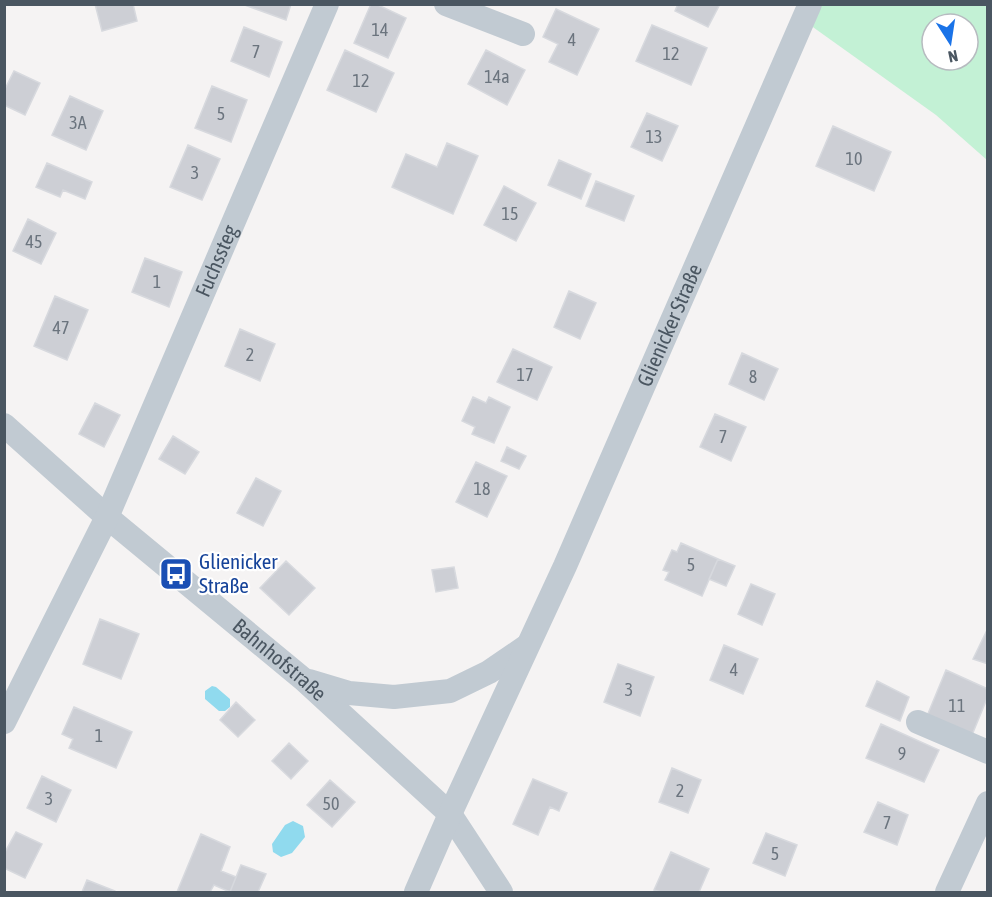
<svg xmlns="http://www.w3.org/2000/svg" width="992" height="897" font-family="'Asap Condensed',sans-serif">
	<style>
		.green { fill: #c3f1d5; fill-rule: evenodd }
		.water { fill: #90daee }
		.building { fill: #cdcfd5; stroke: #d7d9de; stroke-width: 1.5 }
		.lines { fill: none; stroke-linecap: round; stroke-linejoin: round }
		.minor { stroke: #c1cad2; stroke-width: 24 }
		.labels { text-anchor: middle; stroke-width: 4.5; stroke-linejoin: round; paint-order: stroke }
		.number-label { font-size: 18px; fill: #6b747e }
		.street-label { font-size: 21px; fill: #4a5661; stroke: #fff }
		.transit-label { font-size: 21px; fill: #164399; stroke: #fff; text-anchor: start }
	</style>
	<rect width="100%" height="100%" fill="#f5f3f3"/>
	<path class="green" d="M810,5H987V160L936,115L803,20ZM932,24H968V60H932Z"/>
	<path class="water" d="M212,686L216,687L230,699V707L225,711H219L205,699V691Z
		M293,821L303,826L305,837L292,853L281,857L273,852L272,844L285,825Z"/>
	<path class="building" d="M95,4H133L137,21L102,31Z
		M242,4H291L286,20Z
		M371,4H376L406,18L388,58L354,43Z
		M678,4H720L708,27L675,11Z
		M556,9L599,29L577,75L549,62L558,44L543,37Z
		M652,25L707,48L691,85L636,61Z
		M244,27L282,42L269,77L231,61Z
		M345,50L394,73L376,112L327,90Z
		M486,50L525,70L507,105L468,84Z
		M14,71L40,83L25,115L4,105V91Z
		M212,86L247,100L231,142L195,128Z
		M70,96L103,111L86,150L52,135Z
		M647,113L678,126L662,161L631,147Z
		M833,126L891,152L874,191L816,166Z
		M447,143L478,156L453,214L392,187L406,154L437,167Z
		M188,145L220,159L202,200L170,187Z
		M559,160L591,174L581,199L548,185Z
		M47,163L92,182L85,199L63,190L60,197L36,187Z
		M596,181L634,196L624,221L586,206Z
		M504,186L536,203L516,241L484,225Z
		M28,219L56,233L41,264L13,251Z
		M145,258L182,272L169,307L132,292Z
		M569,291L596,303L580,339L554,327Z
		M55,296L88,310L67,360L34,346Z
		M240,329L275,344L260,381L225,366Z
		M513,349L552,367L537,400L497,382Z
		M742,353L778,369L764,400L729,384Z
		M473,397L486,403L489,397L510,407L494,443L472,434L475,427L462,421Z
		M95,403L120,415L104,447L79,434Z
		M715,414L746,427L731,461L700,447Z
		M173,436L199,452L185,474L159,459Z
		M507,447L526,456L519,469L501,461Z
		M476,462L507,476L487,517L456,502Z
		M256,478L281,491L263,526L237,513Z
		M681,543L718,559L702,596L665,580L669,572L663,570L672,550L677,552Z
		M718,559L735,566L726,586L709,579Z
		M286,561L315,588L289,615L260,588Z
		M454,567L458,588L436,592L432,570Z
		M751,584L775,594L762,625L738,614Z
		M100,619L139,634L121,679L83,664Z
		M988,628V664L973,659Z
		M724,645L758,659L743,694L710,680Z
		M618,664L654,677L640,716L604,702Z
		M946,670L988,689V696L972,735L927,716Z
		M877,681L909,697L900,721L866,706Z
		M236,702L255,720L238,737L220,720Z
		M74,707L132,732L116,768L69,748L73,739L62,734Z
		M881,724L939,750L924,782L866,758Z
		M289,743L308,761L291,779L272,761Z
		M672,768L701,780L688,813L659,802Z
		M42,776L71,790L56,822L27,808Z
		M533,779L567,793L559,811L550,807L538,835L513,824Z
		M330,780L355,802L332,827L307,805Z
		M878,802L908,815L897,845L864,832Z
		M16,832L42,844L25,878L4,868V854Z
		M766,833L797,845L785,876L753,863Z
		M201,834L230,847L221,871L236,877L230,892L214,885L210,892H177Z
		M671,852L709,869L699,892H661L654,890Z
		M241,865L266,874L258,892H230Z
		M87,880L115,891V892H82Z"/>
	<g class="lines">
		<g class="minor">
			<path d="M446,4L523,34"/>
			<path id="s1" d="M4,425L107,517L303,679L450,814L501,892"/>
			<path d="M309,681L349,693L394,697L450,691L489,672L527,646"/>
			<path id="s2" d="M4,722L107,517L327,4"/>
			<path d="M918,722L988,752"/>
			<path id="s3" d="M416,892L450,814L565,566L810,4"/>
			<path d="M947,892L988,803"/>
		</g>
	</g>
	<defs>
		<g id="bus-square" transform="scale(1.725)"><rect x="-9" y="-9" width="18" height="18" rx="4" fill="#1a4fb4" stroke="#fff"/><path d="M-5-6H5V4H4V6H2V4H-2V6H-4V4H-5ZM-3.5-4V0h7V-4ZM-3.5 1.2v1.5H-2V1.2ZM2 1.2v1.5H3.5V1.2Z" fill="#fff"/></g>
	</defs>
	<g fill-rule="evenodd">
		<use href="#bus-square" x="176" y="574"/>
	</g>
	<g class="labels">
		<g class="number-label">
			<text x="380" y="36">14</text>
			<text x="572" y="46">4</text>
			<text x="256" y="58">7</text>
			<text x="671" y="60">12</text>
			<text x="497" y="83">14a</text>
			<text x="361" y="87">12</text>
			<text x="221" y="120">5</text>
			<text x="78" y="129">3A</text>
			<text x="654" y="143">13</text>
			<text x="854" y="165">10</text>
			<text x="195" y="179">3</text>
			<text x="510" y="220">15</text>
			<text x="34" y="248">45</text>
			<text x="157" y="288">1</text>
			<text x="61" y="334">47</text>
			<text x="250" y="361">2</text>
			<text x="525" y="381">17</text>
			<text x="753" y="383">8</text>
			<text x="723" y="443">7</text>
			<text x="482" y="495">18</text>
			<text x="691" y="571">5</text>
			<text x="734" y="676">4</text>
			<text x="629" y="696">3</text>
			<text x="957" y="712">11</text>
			<text x="99" y="742">1</text>
			<text x="902" y="760">9</text>
			<text x="680" y="797">2</text>
			<text x="49" y="805">3</text>
			<text x="331" y="810">50</text>
			<text x="887" y="829">7</text>
			<text x="775" y="860">5</text>
		</g>
		<g class="street-label">
			<text dy="7" stroke="none"><textPath href="#s2" startOffset="508">Fuchssteg</textPath></text>
			<text dy="7" stroke="none"><textPath href="#s3" startOffset="621">Glienicker Straße</textPath></text>
			<text dy="7" stroke="none"><textPath href="#s1" startOffset="362">Bahnhofstraße</textPath></text>
		</g>
		<g class="transit-label">
			<text x="199" y="569">Glienicker<tspan x="199" dy="24">Straße</tspan></text>
		</g>
	</g>
	<rect width="992" height="897" fill="none" stroke="#4a5661" stroke-width="12"/>
	<g transform="translate(950 42) rotate(168)"><circle r="28" fill="#ffffff" stroke="#b7bbc0" stroke-width="1.5"/>
	<path d="M0-4.5L10 22L0 15L-10 22Z" fill="#1a73e8"/>
	<text y="-9" font-size="16" font-weight="bold" text-anchor="middle" fill="#4a5661">N</text>
	</g>
</svg>
